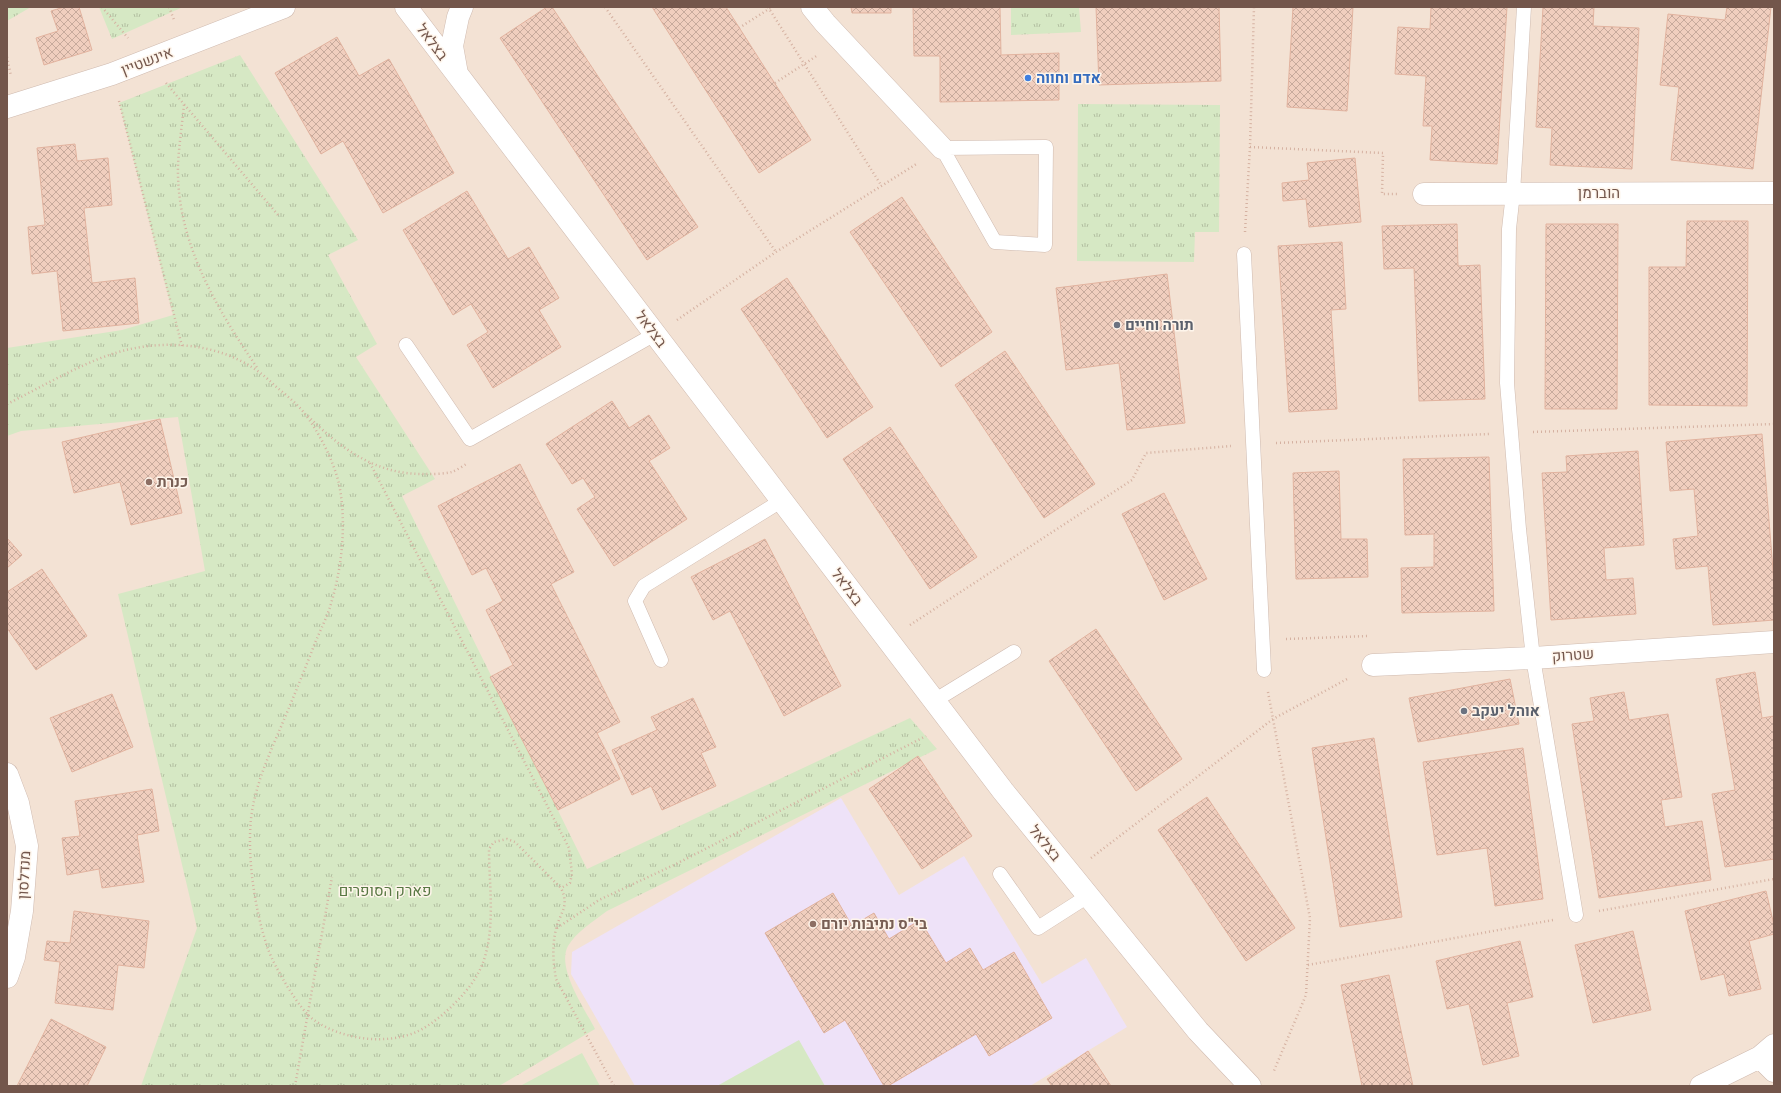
<svg xmlns="http://www.w3.org/2000/svg" width="1781" height="1093" font-family="'Titillium Web',Heebo,sans-serif">
	<style>
		.residential { fill: #f3e2d4 }
		.education { fill: #eee2f8 }
		.park { fill: url(#park-tufts) }
		.pitch { fill: #d6e8c4 }
		.building { fill: url(#building-cross-hatch); stroke: #e2b39f }
		.lines { fill: none; stroke-linecap: round; stroke-linejoin: round }
		.lane-casing { stroke: #cfbaaf; stroke-width: 15 }
		.street-casing { stroke: #cfbaaf; stroke-width: 23 }
		.path { stroke: #d5b1a1; stroke-width: 2.5; stroke-dasharray: 1 3; stroke-linecap: butt }
		.lane { stroke: #fff; stroke-width: 14 }
		.street { stroke: #fff; stroke-width: 22 }
		.shop-dot { fill: #3f7fe0; stroke: #fef5eb; stroke-width: 1.5 }
		.worship-dot { fill: #6b7280; stroke: #fef5eb; stroke-width: 1.5 }
		.education-dot { fill: #8d6e63; stroke: #fef5eb; stroke-width: 1.5 }
		.labels { text-anchor: middle; stroke-width: 3; stroke-linejoin: round; paint-order: stroke }
		.street-label { font-size: 15px; fill: #73564b; stroke: #fef5eb }
		.shop-label { font-size: 15px; font-weight: bold; fill: #366cbe; stroke: #fef5eb; text-anchor: start }
		.worship-label { font-size: 15px; font-weight: bold; fill: #5b616d; stroke: #fef5eb; text-anchor: start }
		.education-label { font-size: 15px; font-weight: bold; fill: #785e54; stroke: #fef5eb; text-anchor: start }
		.park-label { font-size: 15px; fill: #587843; stroke: #fef5eb }
	</style>
	<defs>
		<pattern id="park-tufts" width="24" height="20" patternUnits="userSpaceOnUse"><rect width="24" height="20" fill="#d6e8c4"/><path d="M3 7l-1-3M5 7V3M7 7l1-3M15 17l-1-3M17 17v-4M19 17l1-3" fill="none" stroke="#b2bfa1"/></pattern>
		<pattern id="building-cross-hatch" width="8" height="8" patternUnits="userSpaceOnUse"><rect width="8" height="8" fill="#f0cebe"/><path d="M0 0l8 8M0 8l8-8" fill="none" stroke="#c7aa9c"/></pattern>
	</defs>
	<rect width="100%" height="100%" fill="#fbf1e5"/>
	<path class="residential" d="M7,7H1774V1086H7Z"/>
	<path class="education" d="M841,798L899,895L964,856L1042,984L1086,958L1127,1027L1030,1086H635L571,974L572,952Z"/>
	<path class="park" d="M7,7H31L7,21Z
		M99,7H183L112,39Z
		M1011,7H1079L1081,32L1011,35Z
		M240,55L358,240L328,255L377,344L356,357L435,479L402,496L587,869L910,718L937,749L607,911C594,921 576,932 568,946C556,968 585,1009 595,1029L499,1086H141L197,928L118,594L205,571L178,417L21,431L7,436V348L122,330L173,315L119,103Z
		M1078,104L1220,105L1219,232H1195L1194,262L1077,261Z"/>
	<path class="pitch" d="M799,1040L825,1086H717Z
		M582,1053L600,1086H520Z"/>
	<path class="building" d="M64,7H79L92,50L44,65L36,38L58,31L51,11Z
		M547,7H552L698,227L647,260L500,38Z
		M652,7H726L811,140L759,173Z
		M851,7H891V13H852Z
		M913,7H1000L1001,55L1059,53V100L940,102V56H914Z
		M1096,7H1219L1221,81L1099,85Z
		M1293,7H1353L1347,111L1287,107Z
		M1431,7H1507L1497,164L1430,160L1432,126H1423L1426,76L1395,74L1398,27L1430,29Z
		M1543,7H1594L1593,26L1639,28L1632,169L1550,165L1552,128L1536,127Z
		M1727,7H1771L1753,169L1671,160L1679,87L1660,85L1668,14L1725,20Z
		M337,37L359,76L389,59L454,173L383,213L343,141L321,154L275,73Z
		M75,144L77,161L108,158L112,205L84,208L92,283L135,278L139,323L63,331L57,271L32,274L28,227L45,225L37,148Z
		M1355,158L1361,222L1309,227L1306,199L1283,201L1282,183L1309,180L1307,163Z
		M467,191L508,259L529,247L559,298L539,310L561,347L493,388L467,345L488,332L471,304L453,315L403,230Z
		M902,197L992,332L941,367L850,232Z
		M1687,221H1748L1747,406L1649,405V267H1686Z
		M1457,224L1458,266L1480,265L1485,399L1419,401L1414,268L1384,269L1382,226Z
		M1546,224H1618L1617,409H1545Z
		M1342,242L1346,309L1331,310L1337,409L1289,412L1278,246Z
		M1167,274L1185,423L1127,430L1119,363L1066,370L1056,288Z
		M787,278L873,407L827,438L741,309Z
		M1005,351L1095,484L1044,518L955,385Z
		M612,401L629,428L649,415L670,448L649,461L687,519L614,566L577,509L595,497L583,478L572,484L546,444Z
		M160,419L182,513L131,525L120,482L74,493L62,442Z
		M890,427L977,557L930,589L843,459Z
		M1762,434L1774,582V620L1713,625L1708,566L1676,569L1673,539L1698,536L1694,489L1670,491L1666,442Z
		M1638,451L1644,545L1604,548L1606,580L1633,578L1636,614L1551,620L1542,473L1567,472L1566,456Z
		M1489,457L1494,611L1402,613L1401,568L1434,567V534L1405,535L1403,459Z
		M520,464L574,572L551,584L620,722L597,733L620,779L558,810L490,677L513,665L486,610L503,601L486,568L472,575L438,506Z
		M1339,471L1341,539H1367L1368,577L1296,579L1293,473Z
		M1164,493L1207,579L1164,600L1122,514Z
		M7,538L22,555L7,568Z
		M765,539L841,686L784,716L730,611L713,620L691,577Z
		M42,569L87,636L36,670L7,628V592Z
		M1096,629L1182,759L1136,791L1049,661Z
		M1755,672L1762,718L1774,716V859L1725,867L1712,794L1735,790L1716,679Z
		M1510,679L1519,724L1418,742L1409,698Z
		M1624,692L1629,720L1668,714L1682,797L1661,800L1665,827L1702,821L1711,880L1599,898L1572,724L1594,721L1590,698Z
		M112,694L133,747L72,772L50,718Z
		M693,698L716,747L701,753L716,786L662,810L651,786L632,795L612,750L657,730L651,717Z
		M1374,738L1402,917L1340,927L1312,748Z
		M1523,748L1543,899L1495,906L1487,848L1437,855L1423,762Z
		M918,756L972,836L922,869L869,789Z
		M152,789L159,831L137,835L144,882L102,888L99,869L67,875L62,838L80,836L75,801Z
		M1207,797L1295,928L1246,961L1158,830Z
		M1766,891L1774,925V934L1749,941L1761,989L1729,996L1724,974L1701,980L1685,911Z
		M833,893L852,926L874,913L889,939L920,920L946,963L970,948L983,970L1014,952L1052,1018L989,1056L976,1034L888,1086H884L845,1020L824,1033L765,933Z
		M74,911L149,921L144,968L118,965L113,1010L55,1003L60,962L44,960L47,941L70,943Z
		M1633,931L1651,1010L1593,1023L1575,945Z
		M1520,941L1533,997L1507,1003L1519,1056L1483,1065L1469,1004L1447,1009L1436,961Z
		M1389,975L1413,1086H1362L1341,985Z
		M51,1019L106,1047L87,1086H17Z
		M1088,1051L1111,1086H1052L1047,1079Z"/>
	<g class="lines">
		<g class="lane-casing">
			<path id="lane" d="M1524,7L1513,193L1509,229L1507,383L1519,529L1533,658L1576,915
				M1046,147L1045,245L995,242L942,148Z
				M1244,254L1264,670
				M406,345L470,439L655,334
				M661,660L635,601L644,586L781,501
				M934,701L1014,652
				M1000,874L1038,928L1088,896"/>
		</g>
		<g class="street-casing">
			<path id="street" d="M406,7L1003,791L1198,1031L1250,1086
				M812,7L825,23L942,148
				M457,74L452,46L458,17L462,7
				M7,107L112,74L284,7
				M1424,194L1774,193
				M1373,665L1533,658L1774,642
				M7,774L18,803L27,846L22,911L14,957L7,977
				M1760,1057L1774,1071
				M1701,1086L1760,1057L1774,1045"/>
		</g>
		<path class="path" d="M102,7L128,38
			M169,7L174,20
			M605,7L776,252
			M768,7L881,185
			M739,28L772,7
			M7,57L11,76
			M166,83L278,215
			M775,83L818,55
			M119,101L182,346
			M184,105C182,125 179,145 178,165C176,242 217,309 258,369
			M1250,147L1383,153L1382,194H1398
			M1245,232L1250,147L1254,7
			M677,320L776,252L918,163
			M7,404C42,387 88,359 126,350C176,338 234,346 272,383C283,393 296,402 305,414C319,432 334,462 339,484C347,523 342,569 330,607C326,619 320,631 315,643C305,669 294,696 283,722C272,748 260,774 254,801C244,843 254,909 268,949C274,966 300,1011 314,1020C341,1039 383,1045 414,1033C436,1024 464,997 476,977C498,941 489,889 489,849L494,842L507,839L515,842L561,888C570,907 560,912 556,929C552,946 553,962 556,979L614,1086
			M308,416C340,448 376,475 425,474C433,474 444,474 452,472C457,470 463,466 468,463
			M1533,432L1774,424
			M1276,443L1489,434
			M370,463L569,848L572,874L570,883L561,888
			M910,625L1132,480L1146,453L1231,446
			M1286,639L1369,636
			M1268,692L1310,918L1306,995L1273,1073
			M1091,858L1273,719L1349,678
			M1599,911L1774,879
			M557,928L599,900L676,864L926,736
			M1308,965L1553,920
			M295,1086L332,877"/>
		<use href="#lane" class="lane"/>
		<use href="#street" class="street"/>
	</g>
	<circle class="shop-dot" cx="1028" cy="78" r="4"/>
	<g class="worship-dot">
		<circle cx="1117" cy="325" r="4"/>
		<circle cx="1464" cy="711" r="4"/>
	</g>
	<g class="education-dot">
		<circle cx="149" cy="482" r="4"/>
		<circle cx="813" cy="924" r="4"/>
	</g>
	<g class="labels">
		<g class="street-label">
			<text transform="translate(432 42) rotate(53)" y="5">בצלאל</text>
			<text transform="translate(147 61) rotate(-21)" y="5">אינשטיין</text>
			<text x="1599" y="198">הוברמן</text>
			<text transform="translate(651 329) rotate(53)" y="5">בצלאל</text>
			<text transform="translate(847 587) rotate(53)" y="5">בצלאל</text>
			<text transform="translate(1573 655) rotate(-4)" y="5">שטרוק</text>
			<text transform="translate(1045 843) rotate(51)" y="5">בצלאל</text>
			<text transform="translate(24 875) rotate(-87)" y="5">מנדלסון</text>
		</g>
		<g class="shop-label">
			<text x="1036" y="83">אדם וחווה</text>
		</g>
		<g class="worship-label">
			<text x="1125" y="330">תורה וחיים</text>
			<text x="1472" y="716">אוהל יעקב</text>
		</g>
		<g class="education-label">
			<text x="157" y="487">כנרת</text>
			<text x="821" y="929">בי"ס נתיבות יורם</text>
		</g>
		<g class="park-label">
			<text x="385" y="896">פארק הסופרים</text>
		</g>
	</g>
	<rect width="1781" height="1093" fill="none" stroke="#73564b" stroke-width="16"/>
</svg>
